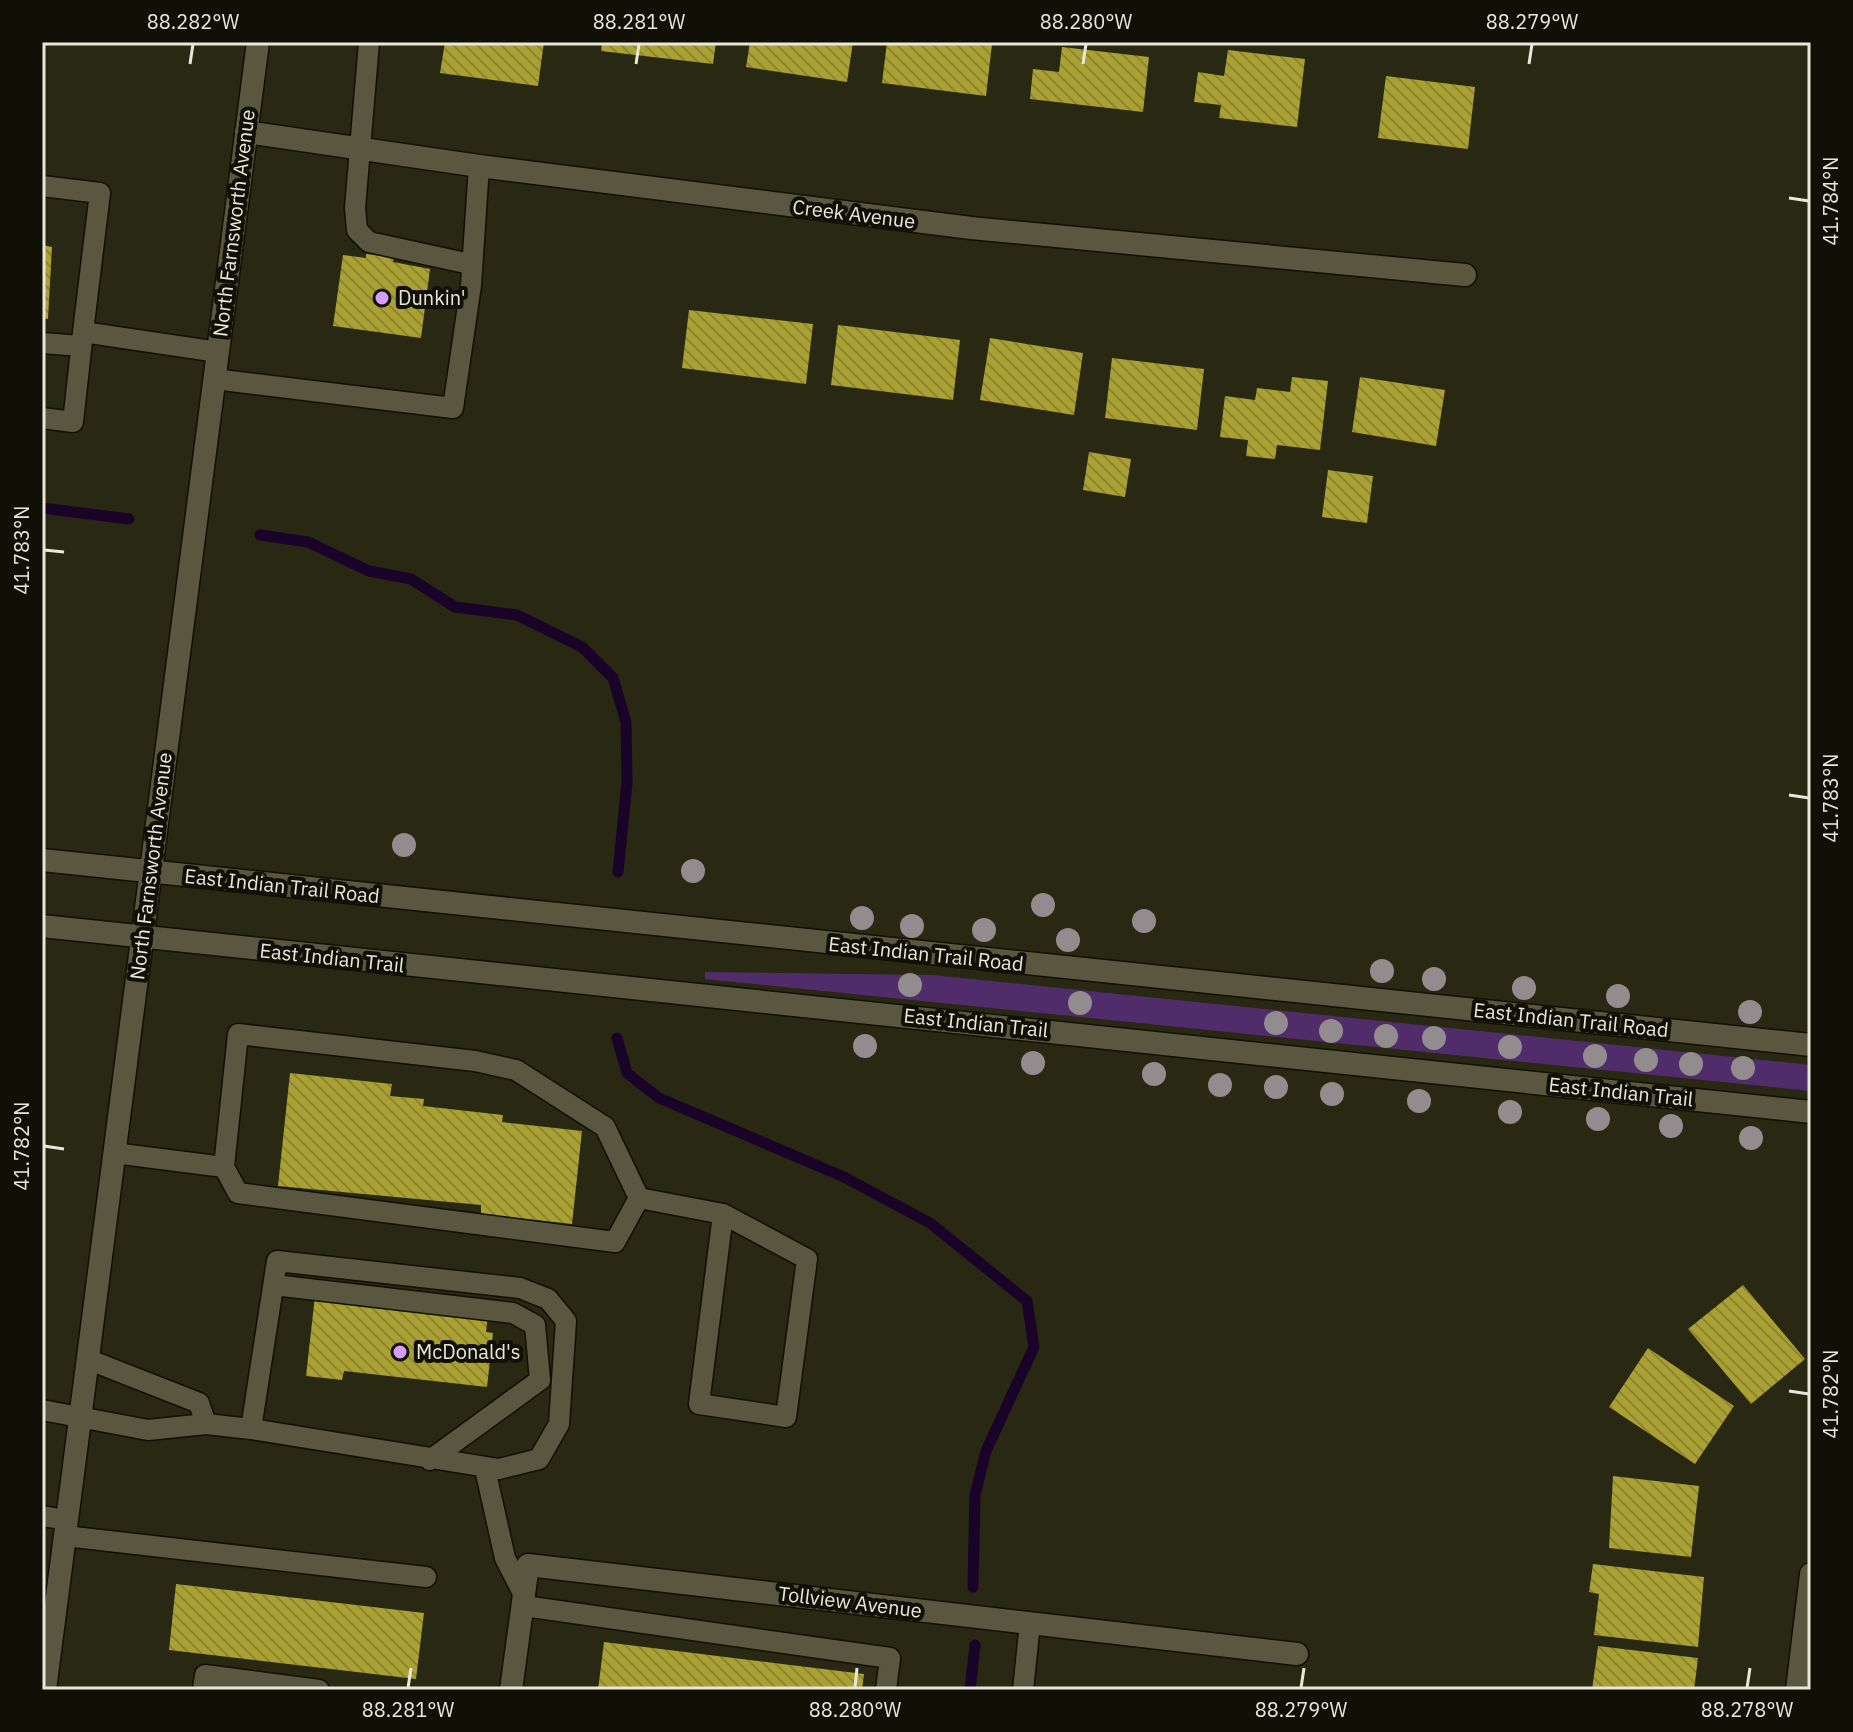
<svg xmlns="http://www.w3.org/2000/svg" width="1853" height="1732" font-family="'IBM Plex Sans',sans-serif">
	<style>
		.green { fill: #512c6a }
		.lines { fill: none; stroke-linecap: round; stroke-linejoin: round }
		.stream { stroke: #1a0329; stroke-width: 11 }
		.building { fill: url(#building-back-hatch) }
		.service-casing { stroke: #121000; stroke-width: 23 }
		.minor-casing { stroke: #121000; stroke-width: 25 }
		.secondary-casing { stroke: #121000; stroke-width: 25 }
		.service { stroke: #595740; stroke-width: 20 }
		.minor { stroke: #595740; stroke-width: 22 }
		.secondary { stroke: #595740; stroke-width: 22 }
		.tree { fill: #938c8e }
		.ticks { fill: none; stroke: #e8e7da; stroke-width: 3 }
		.poi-dot { fill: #d39cfd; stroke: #111007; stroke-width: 3 }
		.labels { text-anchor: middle; stroke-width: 8; stroke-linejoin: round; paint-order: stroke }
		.street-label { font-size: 20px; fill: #e8e7da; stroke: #111007 }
		.poi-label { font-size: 20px; fill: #e8e7da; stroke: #111007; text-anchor: start }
		.neatline { fill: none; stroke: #e8e7da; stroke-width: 3 }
		.ticks-label { font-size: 20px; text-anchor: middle; fill: #e8e7da }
	</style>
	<defs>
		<pattern id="building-back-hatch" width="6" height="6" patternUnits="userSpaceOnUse" patternTransform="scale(2)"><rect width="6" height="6" fill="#aaa133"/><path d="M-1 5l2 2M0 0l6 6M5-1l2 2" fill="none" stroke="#8c8537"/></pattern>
	</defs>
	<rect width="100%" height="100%" fill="#292812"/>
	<path class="green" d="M705,972L932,975L1811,1065V1091L705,979Z"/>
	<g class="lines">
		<path class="stream" d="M42,508L129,519
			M260,535L308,542L369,571L411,579L455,607L517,615L582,647L613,678L626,722L627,783L618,872
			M617,1038L627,1073L659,1098L844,1177L930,1223L1027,1301L1034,1347L986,1451L975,1495L973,1587
			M970,1690L975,1645"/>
	</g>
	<path class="building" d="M445,42H544L538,86L440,73Z
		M602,42H716L713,64L601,51Z
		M750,42H853L847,82L746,67Z
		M887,42L992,44L986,96L882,83Z
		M1062,47L1149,57L1143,112L1030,99L1033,69L1059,72Z
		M1228,50L1305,59L1297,127L1219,118L1221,105L1194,102L1198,72L1224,76Z
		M1386,76L1475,87L1468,149L1378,138Z
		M42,245L52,247L48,319L42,318Z
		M366,254L394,257L393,262L430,269L421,338L333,326L343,255L366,258Z
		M689,310L813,324L806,384L682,368Z
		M838,325L960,340L953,400L831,385Z
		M990,338L1083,353L1074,415L980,400Z
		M1112,358L1204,369L1197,430L1105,418Z
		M1292,377L1328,381L1320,450L1277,445L1275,459L1246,456L1248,440L1220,437L1225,396L1255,400L1257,388L1290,392Z
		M1360,377L1445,390L1436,446L1352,432Z
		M1089,452L1131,459L1125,497L1083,490Z
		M1328,470L1373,476L1367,523L1322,517Z
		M290,1073L392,1084L390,1096L424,1099L423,1106L503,1115L502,1122L582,1131L572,1224L481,1214V1205L278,1186Z
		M1743,1285L1805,1359L1751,1404L1688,1329Z
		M315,1296L488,1316L486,1332L493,1333L487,1387L344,1371L342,1380L306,1376Z
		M1648,1348L1734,1406L1695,1464L1609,1407Z
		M1613,1476L1699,1486L1691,1557L1609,1548Z
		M1593,1564L1704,1577L1698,1647L1594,1635L1599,1594L1589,1592Z
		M176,1584L424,1613L416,1679L169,1650Z
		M604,1642L864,1674L862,1690H598Z
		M1598,1646L1698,1658L1694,1690H1592Z"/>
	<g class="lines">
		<g class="service-casing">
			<path id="service" d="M369,42L355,208L357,230L369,242L470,264
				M42,186L100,193L83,332L218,352
				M42,343L81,346
				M214,379L453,408L471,285L479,166
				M42,418L73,422L83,332
				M238,1034L475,1061L516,1070L605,1127L639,1198L615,1242L238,1193L224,1167Z
				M114,1153L224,1167
				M639,1198L723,1214L807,1259L786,1417L699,1404L723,1214
				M274,1285L513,1313L535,1325L540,1380L430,1460
				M87,1359L199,1403L206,1424
				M42,1410L148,1430L206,1424L251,1429L499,1469L539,1459L559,1424L566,1321L548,1299L520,1288L277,1261L251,1429
				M485,1469L505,1558L525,1597
				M42,1516L67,1520
				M65,1536L426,1577
				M524,1606L890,1658L886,1690
				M203,1690L205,1675L319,1690
				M1023,1690L1030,1623"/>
		</g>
		<g class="minor-casing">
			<path id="minor" d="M246,132L479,166L971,228L1465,275
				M511,1690L528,1565L1297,1654
				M1797,1690L1811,1574"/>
		</g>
		<g class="secondary-casing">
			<path id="secondary" d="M42,860L1811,1045
				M42,926L1811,1112
				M45,1690L258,42"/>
		</g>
		<use href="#service" class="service"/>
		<use href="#minor" class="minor"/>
		<use href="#secondary" class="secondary"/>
	</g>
	<g class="tree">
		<circle cx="404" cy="845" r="12"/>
		<circle cx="693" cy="871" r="12"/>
		<circle cx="1043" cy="905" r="12"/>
		<circle cx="862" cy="918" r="12"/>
		<circle cx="1144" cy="921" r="12"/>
		<circle cx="912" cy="926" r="12"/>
		<circle cx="984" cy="930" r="12"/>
		<circle cx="1068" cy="940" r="12"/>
		<circle cx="1382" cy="971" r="12"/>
		<circle cx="1434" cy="979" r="12"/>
		<circle cx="910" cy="985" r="12"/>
		<circle cx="1524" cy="988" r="12"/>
		<circle cx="1618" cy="996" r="12"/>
		<circle cx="1080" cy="1003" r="12"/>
		<circle cx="1750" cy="1012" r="12"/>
		<circle cx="1276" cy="1023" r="12"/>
		<circle cx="1331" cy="1031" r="12"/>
		<circle cx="1386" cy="1036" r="12"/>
		<circle cx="1434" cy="1038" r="12"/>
		<circle cx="865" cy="1046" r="12"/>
		<circle cx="1510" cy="1047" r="12"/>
		<circle cx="1595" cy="1056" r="12"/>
		<circle cx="1646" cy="1060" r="12"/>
		<circle cx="1033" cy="1063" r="12"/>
		<circle cx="1691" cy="1064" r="12"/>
		<circle cx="1743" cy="1068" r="12"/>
		<circle cx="1154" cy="1074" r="12"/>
		<circle cx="1220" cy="1085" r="12"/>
		<circle cx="1276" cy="1087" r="12"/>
		<circle cx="1332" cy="1094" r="12"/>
		<circle cx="1419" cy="1101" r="12"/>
		<circle cx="1510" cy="1112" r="12"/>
		<circle cx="1598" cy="1119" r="12"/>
		<circle cx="1671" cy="1126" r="12"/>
		<circle cx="1751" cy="1138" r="12"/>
	</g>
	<path class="ticks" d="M190,64L193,44M636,64L639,44M1083,64L1086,44M1529,64L1532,44M1789,198L1809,201M44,550L64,552M1789,795L1809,798M44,1146L64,1149M1789,1391L1809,1394M408,1688L411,1668M855,1688L857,1668M1301,1688L1304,1668M1747,1688L1750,1668"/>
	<g class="poi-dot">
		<circle cx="382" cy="298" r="8"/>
		<circle cx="400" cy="1352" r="8"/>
	</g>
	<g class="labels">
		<g class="street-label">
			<text transform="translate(854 214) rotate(7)" y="7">Creek Avenue</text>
			<text transform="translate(234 223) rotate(-83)" y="7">North Farnsworth Avenue</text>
			<text transform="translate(151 866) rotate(-83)" y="7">North Farnsworth Avenue</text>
			<text transform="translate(282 886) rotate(6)" y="7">East Indian Trail Road</text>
			<text transform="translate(926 954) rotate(6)" y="7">East Indian Trail Road</text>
			<text transform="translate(332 958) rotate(6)" y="7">East Indian Trail</text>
			<text transform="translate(1571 1020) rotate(6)" y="7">East Indian Trail Road</text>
			<text transform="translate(976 1023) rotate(6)" y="7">East Indian Trail</text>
			<text transform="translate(1621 1092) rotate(6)" y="7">East Indian Trail</text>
			<text transform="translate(850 1602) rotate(7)" y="7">Tollview Avenue</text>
		</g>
		<g class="poi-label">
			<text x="398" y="305">Dunkin'</text>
			<text x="416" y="1359">McDonald's</text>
		</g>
	</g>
	<rect width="1853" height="1732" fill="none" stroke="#111007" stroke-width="88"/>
	<rect x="44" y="44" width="1765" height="1644" class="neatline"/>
	<g class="ticks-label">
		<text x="193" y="29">88.282°W</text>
		<text x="639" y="29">88.281°W</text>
		<text x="1086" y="29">88.280°W</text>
		<text x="1532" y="29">88.279°W</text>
		<text transform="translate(1831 201) rotate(-90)" y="7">41.784°N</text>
		<text transform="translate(22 550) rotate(-90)" y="7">41.783°N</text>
		<text transform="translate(1831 798) rotate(-90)" y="7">41.783°N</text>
		<text transform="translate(22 1146) rotate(-90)" y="7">41.782°N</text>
		<text transform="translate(1831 1394) rotate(-90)" y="7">41.782°N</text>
		<text x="408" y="1717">88.281°W</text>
		<text x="855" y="1717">88.280°W</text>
		<text x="1301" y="1717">88.279°W</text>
		<text x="1747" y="1717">88.278°W</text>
	</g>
</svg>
